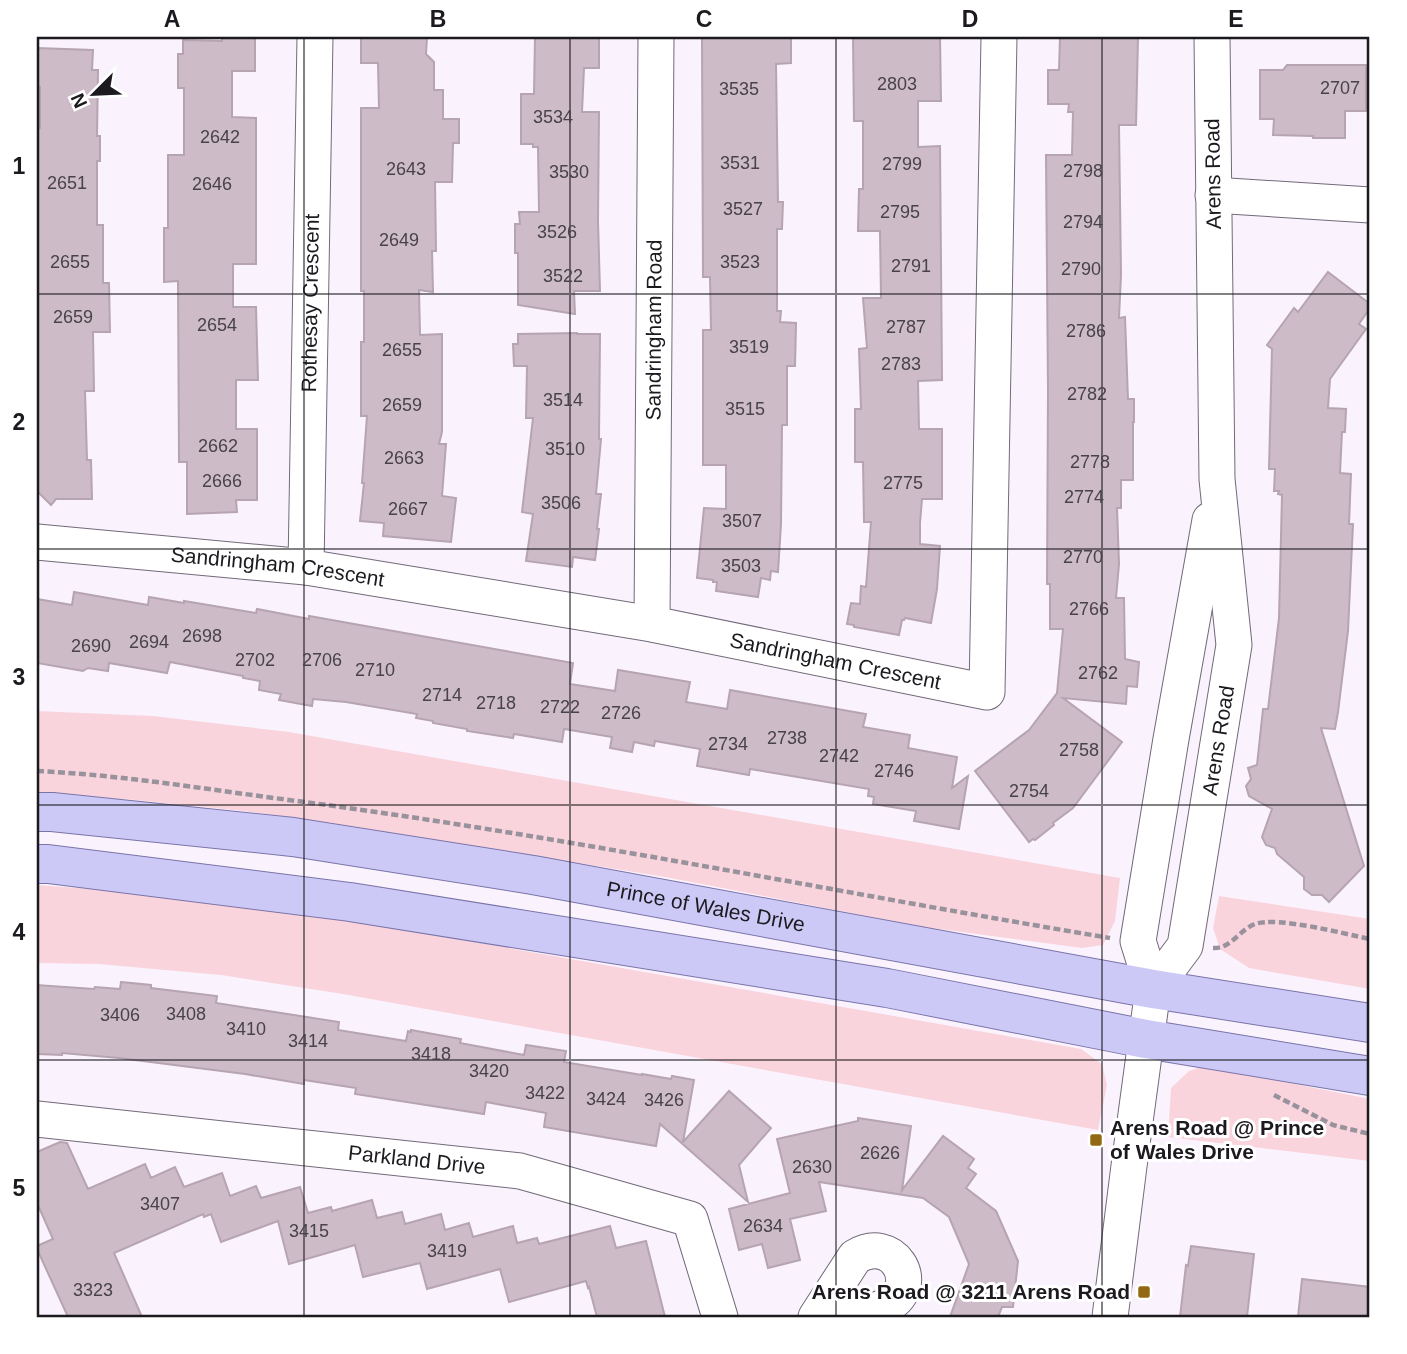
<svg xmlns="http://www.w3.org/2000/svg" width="1407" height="1354" font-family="Arial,sans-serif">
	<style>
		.green { fill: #fad4dd }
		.building { fill: #cdbbc7; stroke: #b6a4b0; stroke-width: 2 }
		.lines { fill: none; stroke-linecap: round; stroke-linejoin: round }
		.minor-casing { stroke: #736979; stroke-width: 37 }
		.major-casing { stroke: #7a74a8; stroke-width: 40 }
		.path { stroke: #97929b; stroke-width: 4.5; stroke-dasharray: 7 3.5; stroke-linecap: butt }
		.minor { stroke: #fff; stroke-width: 35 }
		.major { stroke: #cdc9f7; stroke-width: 38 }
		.grid { fill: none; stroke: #1c191f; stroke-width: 2; stroke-opacity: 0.55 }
		.poi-dot { fill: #936812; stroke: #fff; stroke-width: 2.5 }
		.labels { text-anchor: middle; stroke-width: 6; stroke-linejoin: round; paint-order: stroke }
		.number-label { font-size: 18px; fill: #484249 }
		.street-label { font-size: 21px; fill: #1c191f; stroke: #fff }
		.poi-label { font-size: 21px; font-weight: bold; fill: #1c191f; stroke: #fff; text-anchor: start }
		.neatline { fill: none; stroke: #1c191f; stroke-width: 2.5 }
		.grid-label { font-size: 23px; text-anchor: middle; font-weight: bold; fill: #1c191f }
	</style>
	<rect width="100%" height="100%" fill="#faf3fe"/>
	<path class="green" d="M37,711L153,716L289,732L1120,878L1115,921L1103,945L1082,948L924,927L665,877L332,823L244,811L124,799L37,796Z
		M37,885L212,898L333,917L1081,1049L1102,1064L1107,1085L1098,1130L343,994L221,975L98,964L37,963Z
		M1219,896L1370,919V989L1249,968L1220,949L1213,928Z
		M1204,1066L1370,1099V1161L1168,1137L1171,1088L1189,1071Z"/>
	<path class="building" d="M361,37H427L426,54L434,62V90H443V119H459V143H453L452,182H435L436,251H432L433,292L419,290L420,335L442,334V432L439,444H446L442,496L456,498L451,542L383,536L384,523L360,521L364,483H362L367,416H361V342H364V291H361V108H379L378,63H361Z
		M535,37H599V68H584L582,112H599L598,221L600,291H574L575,314L518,305V253H515V224H520L519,212H539L538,147H533V144H521V94H534Z
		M702,37H791V63L776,64L778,202H783L782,229H777V311H781L780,322L796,323L795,366H787V425H782L781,524L778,572L771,571L770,580L761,578L758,597L716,591L717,582H713V580L697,578L704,508L726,509V465H703V330H711L710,277H703Z
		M853,37H940L941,101H918V147L940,146L942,380L918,381L919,429H942V499H922L920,523V544L940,546L937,589L931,623L905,618L904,620H902L899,635L854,627V625L847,624L851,603L860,604L861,586L866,587L871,522H864L863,462H855V409H861L859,349L867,348L863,298H881L880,231H858L859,189H863V121H854Z
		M1060,37H1138L1136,125H1119L1121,275L1119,318L1125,317L1128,399H1134V422H1133V480H1121V508H1117L1119,564L1116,598H1124L1125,659L1139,662L1137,687L1127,686L1126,704L1063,698L1122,742L1073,808L1053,823L1054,825L1035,840L1033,839L1029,842L975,771L1029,730L1057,693L1063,629H1050V584H1047L1048,390L1046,155H1072L1073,112H1068L1069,104H1048V70H1059Z
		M222,38H255V71H232V117L256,118V264H233V307H256L258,380H236V429H257V500H236L237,512L187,514V462H179L178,281L164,282V228H168V155H184V88H178V54H183V40L222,41Z
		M37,48L93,50L92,70H98L97,136H100V161H97V225H103V283H109L110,332H93L94,391H85L87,460H91L92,499H56L51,505L37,491V128H40V87H37Z
		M1287,65H1366V111H1345V138H1313V136L1273,135L1274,119H1260V70H1283Z
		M1328,272L1370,304V308L1359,324L1366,329L1330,379L1328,408L1346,409L1345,432H1342L1340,473L1351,474L1349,524H1353L1348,631L1338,712L1335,729L1321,728L1364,866L1329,902L1322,895H1312L1304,889V877L1277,854L1275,848L1266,845L1262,837L1272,809L1249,796L1246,786L1251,779L1248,768L1257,765L1263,709H1268L1279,618L1282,495L1278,494L1279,491H1274L1275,469H1269L1272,349L1267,345L1294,308L1298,312Z
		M577,333V334H600L599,439H601L596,494H601L597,529H599L595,560L573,557L572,567L526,561L533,514L522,512L533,418H526L527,366H514L513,344H518V334Z
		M74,592L148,605L149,597L184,603V601L256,613L257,609L309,619V616L573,663L570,684L615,691L618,670L690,682L686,702L727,709L730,690L866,714L863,727L910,735L908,748L957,757L952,788L968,776L959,829L914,821L916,811L873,804L874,797L868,796L869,789L750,769L749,775L697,766L700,749L655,741L654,746L634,742L632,752L610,748L612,737L564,729L562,742L514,734L513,738L467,731V729L433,723V721L416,718L417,714L346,702L313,699L312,706L279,700L281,694L259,690L260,681L243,678V676L170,662L167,673L109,663L108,671L88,668L83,671L37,663V599L72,605Z
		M121,982L151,985V988L217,996L216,1003L339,1022L338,1030L406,1041L408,1031L411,1032V1030L461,1039L460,1043L524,1055L526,1045L566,1051L564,1062L642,1075V1074L671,1079L672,1076L694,1080L683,1142L729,1091L771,1128L739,1165L748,1202L660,1124L656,1146L544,1127L546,1113L486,1102L484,1114L355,1094L356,1088L304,1080V1084L245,1074L119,1058L62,1053V1055L37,1054V985L94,989L95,987L120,989Z
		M858,1118L911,1126L902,1190L943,1136L974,1159L968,1168L976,1174L966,1188L996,1211L1018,1261L1013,1307H1002L998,1317H950L969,1264L949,1217L923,1198L819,1182L826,1211L790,1219L800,1260L768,1268L762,1244L739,1250L729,1209L790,1193L777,1139L858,1121Z
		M60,1142L67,1143L88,1189L145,1164L151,1178L175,1167L184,1187L222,1173L230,1196L256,1186L261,1198L300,1187L308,1213L331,1207L332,1211L372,1200L377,1218L402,1212L405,1224L441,1214L445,1230L469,1223L473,1237L513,1226L517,1243L537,1238L539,1244L610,1226L616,1248L646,1241L665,1317H597L589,1287L588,1288L586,1281L509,1302L500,1269L427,1289L420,1263L363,1277L355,1245L289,1264L278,1221L221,1242L211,1214L204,1217L203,1214L114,1253L142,1317H68L37,1249V1246L53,1239L37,1203V1152Z
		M1191,1246L1254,1254L1247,1317H1180L1186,1265L1188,1266Z
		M1302,1279L1370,1287V1317H1298Z"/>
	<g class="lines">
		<g class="minor-casing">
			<g id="minor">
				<path d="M1213,195L1370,205"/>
				<path id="s1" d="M37,542L306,567L652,624L987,692L999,37"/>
				<path id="s2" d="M306,567L315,37"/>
				<path id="s3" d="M652,624L656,37"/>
				<path id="s4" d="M1153,989L1185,946L1234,645L1217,479L1212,37"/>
				<path id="s5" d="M37,1119L520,1171L690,1219L720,1317"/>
				<path d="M816,1317L855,1257C893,1234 921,1282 891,1303C880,1311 863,1313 849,1317"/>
				<path d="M1110,1317L1129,1166L1153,989L1138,941L1171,739L1210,520"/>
			</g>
		</g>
		<g class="major-casing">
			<g id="major">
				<path id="s6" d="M37,812H52L293,837L533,875L1153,989L1370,1023"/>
				<path d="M37,864H48L350,902L887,988L1146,1039L1370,1076"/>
			</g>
		</g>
		<path class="path" d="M37,771C124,775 210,790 297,801C570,837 839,893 1110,938
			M1213,948C1231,949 1239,930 1255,924C1277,916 1345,934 1370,939
			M1274,1095L1333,1125L1370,1134"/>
		<use href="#minor" class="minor"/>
		<use href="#major" class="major"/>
	</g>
	<path class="grid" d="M304,37V1317M570,37V1317M836,37V1317M1102,37V1317M37,294H1370M37,549H1370M37,805H1370M37,1060H1370"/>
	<g class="poi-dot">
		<rect x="1089" y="1133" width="14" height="14" rx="3.5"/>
		<rect x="1137" y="1285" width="14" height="14" rx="3.5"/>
	</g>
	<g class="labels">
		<g class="number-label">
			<text x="897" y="90">2803</text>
			<text x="1340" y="94">2707</text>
			<text x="739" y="95">3535</text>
			<text x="553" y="123">3534</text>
			<text x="220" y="143">2642</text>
			<text x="740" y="169">3531</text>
			<text x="902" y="170">2799</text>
			<text x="406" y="175">2643</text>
			<text x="1083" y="177">2798</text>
			<text x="569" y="178">3530</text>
			<text x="67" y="189">2651</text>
			<text x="212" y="190">2646</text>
			<text x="743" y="215">3527</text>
			<text x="900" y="218">2795</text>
			<text x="1083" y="228">2794</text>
			<text x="557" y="238">3526</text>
			<text x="399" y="246">2649</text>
			<text x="70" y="268">2655</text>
			<text x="740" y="268">3523</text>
			<text x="911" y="272">2791</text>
			<text x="1081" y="275">2790</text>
			<text x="563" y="282">3522</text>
			<text x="73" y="323">2659</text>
			<text x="217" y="331">2654</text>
			<text x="906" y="333">2787</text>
			<text x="1086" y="337">2786</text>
			<text x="749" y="353">3519</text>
			<text x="402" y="356">2655</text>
			<text x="901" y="370">2783</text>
			<text x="1087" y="400">2782</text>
			<text x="563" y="406">3514</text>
			<text x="402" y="411">2659</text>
			<text x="745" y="415">3515</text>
			<text x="218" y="452">2662</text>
			<text x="565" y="455">3510</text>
			<text x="404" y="464">2663</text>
			<text x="1090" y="468">2778</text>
			<text x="222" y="487">2666</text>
			<text x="903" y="489">2775</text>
			<text x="1084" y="503">2774</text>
			<text x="561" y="509">3506</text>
			<text x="408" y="515">2667</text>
			<text x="742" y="527">3507</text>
			<text x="1083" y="563">2770</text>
			<text x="741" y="572">3503</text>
			<text x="1089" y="615">2766</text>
			<text x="202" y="642">2698</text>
			<text x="149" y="648">2694</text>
			<text x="91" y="652">2690</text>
			<text x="255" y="666">2702</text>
			<text x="322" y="666">2706</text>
			<text x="375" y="676">2710</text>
			<text x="1098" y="679">2762</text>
			<text x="442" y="701">2714</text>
			<text x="496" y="709">2718</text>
			<text x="560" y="713">2722</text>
			<text x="621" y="719">2726</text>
			<text x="787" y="744">2738</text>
			<text x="728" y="750">2734</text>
			<text x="1079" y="756">2758</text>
			<text x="839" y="762">2742</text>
			<text x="894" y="777">2746</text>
			<text x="1029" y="797">2754</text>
			<text x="186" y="1020">3408</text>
			<text x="120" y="1021">3406</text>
			<text x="246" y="1035">3410</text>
			<text x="308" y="1047">3414</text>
			<text x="431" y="1060">3418</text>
			<text x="489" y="1077">3420</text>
			<text x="545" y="1099">3422</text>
			<text x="606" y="1105">3424</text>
			<text x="664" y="1106">3426</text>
			<text x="880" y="1159">2626</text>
			<text x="812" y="1173">2630</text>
			<text x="160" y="1210">3407</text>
			<text x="763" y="1232">2634</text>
			<text x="309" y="1237">3415</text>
			<text x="447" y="1257">3419</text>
			<text x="93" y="1296">3323</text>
		</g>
		<g class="street-label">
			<text transform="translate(1213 174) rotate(-91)" y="7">Arens Road</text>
			<text dy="7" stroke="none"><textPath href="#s2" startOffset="264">Rothesay Crescent</textPath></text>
			<text dy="7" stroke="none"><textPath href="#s3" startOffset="294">Sandringham Road</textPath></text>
			<text dy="7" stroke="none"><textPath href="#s1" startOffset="242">Sandringham Crescent</textPath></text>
			<text dy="7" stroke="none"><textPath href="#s1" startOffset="808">Sandringham Crescent</textPath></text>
			<text dy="7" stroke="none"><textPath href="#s4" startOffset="262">Arens Road</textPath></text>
			<text dy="7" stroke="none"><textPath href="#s6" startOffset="676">Prince of Wales Drive</textPath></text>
			<text dy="7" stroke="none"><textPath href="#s5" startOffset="382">Parkland Drive</textPath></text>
		</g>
		<g class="poi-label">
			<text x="1110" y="1135">Arens Road @ Prince<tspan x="1110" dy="24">of Wales Drive</tspan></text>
			<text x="1130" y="1299" text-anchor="end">Arens Road @ 3211 Arens Road</text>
		</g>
	</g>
	<rect width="1407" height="1354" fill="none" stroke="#ffffff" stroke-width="77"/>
	<g transform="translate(94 94) rotate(246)" stroke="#ffffff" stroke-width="5" paint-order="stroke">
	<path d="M0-5L12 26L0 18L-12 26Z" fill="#1c191f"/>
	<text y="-10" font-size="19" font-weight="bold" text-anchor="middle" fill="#1c191f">N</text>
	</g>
	<rect x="38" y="38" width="1330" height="1278" class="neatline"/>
	<g class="grid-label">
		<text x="172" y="27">A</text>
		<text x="438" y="27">B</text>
		<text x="704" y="27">C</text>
		<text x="970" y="27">D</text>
		<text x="1236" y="27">E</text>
		<text x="19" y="174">1</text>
		<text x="19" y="430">2</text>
		<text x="19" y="685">3</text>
		<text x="19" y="940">4</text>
		<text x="19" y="1196">5</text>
	</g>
</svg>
